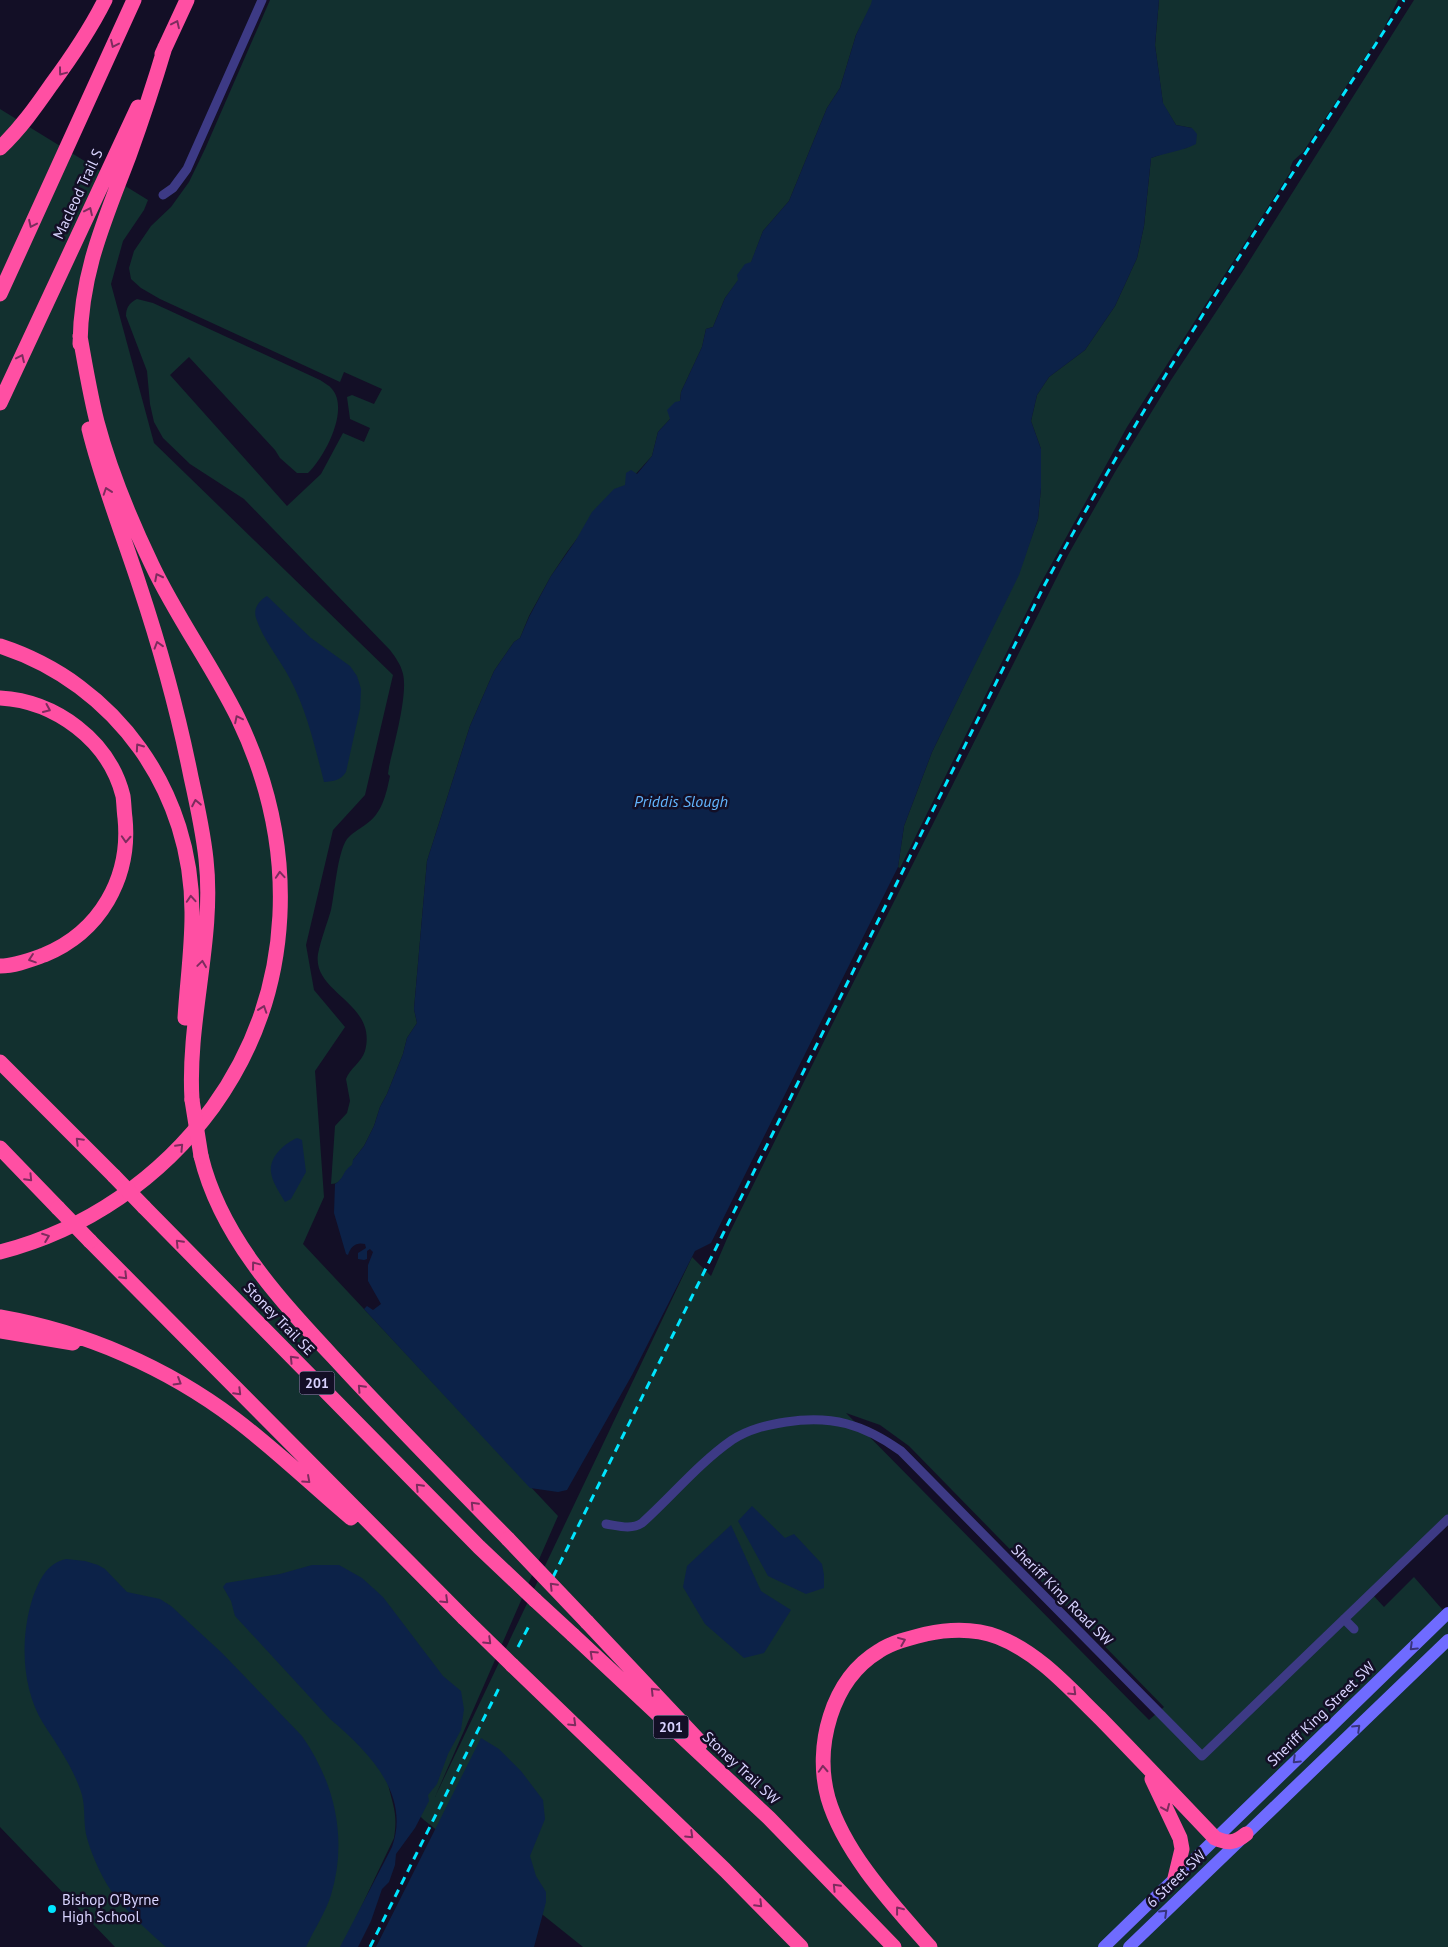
<svg xmlns="http://www.w3.org/2000/svg" width="1448" height="1947" font-family="'PT Sans',sans-serif">
	<style>
		.green { fill: #12302f; fill-rule: evenodd }
		.water { fill: #0c2248 }
		.lines { fill: none; stroke-linecap: round; stroke-linejoin: round }
		.minor { stroke: #3d3a85; stroke-width: 9 }
		.secondary { stroke: #6f6bff; stroke-width: 12 }
		.motorway { stroke: #ff4fa3; stroke-width: 15 }
		.rail { stroke: #00e5ff; stroke-width: 3; stroke-dasharray: 8 6; stroke-linecap: butt }
		.motorway-bridge { stroke: #ff4fa3; stroke-width: 15 }
		.oneway { stroke: #7d2c5e }
		.oneway2 { stroke: #38347d }
		.poi-dot { fill: #00e5ff; stroke: #130f26; stroke-width: 2 }
		.labels { text-anchor: middle; stroke-width: 5; stroke-linejoin: round; paint-order: stroke }
		.shield { fill: #130f26; stroke: #9e99be; stroke-width: 1 }
		.shield-label { font-size: 14px; font-weight: bold; fill: #d9d4ff }
		.street-label { font-size: 15px; fill: #d9d4ff; stroke: #130f26 }
		.poi-label { font-size: 15px; fill: #d9d4ff; stroke: #130f26; text-anchor: start }
		.water-label { font-size: 16px; font-style: italic; fill: #62b6ff; stroke: #130f26 }
	</style>
	<rect width="100%" height="100%" fill="#130f26"/>
	<path class="green" d="M270,0H872V4L856,35L840,88L827,108L789,201L763,231L751,263L725,298L713,327L706,329L702,347L681,392L680,401L670,419L658,432L652,456L576,540L567,552L551,576L529,616L520,638L514,642L494,671L470,726L427,861L414,1009L417,1023L407,1038L403,1054L387,1094L380,1107L374,1126L364,1146L353,1160V1165C342,1171 344,1184 331,1184L335,1126L347,1113L350,1101L346,1079C350,1068 361,1063 365,1051C378,1002 312,994 318,954C321,939 327,924 331,910C335,892 337,854 347,839C352,833 358,830 365,825C382,814 386,795 390,776L388,774L389,767C394,744 408,695 403,674C401,665 396,658 390,650L244,499L190,464L163,438L154,422L150,404L147,371L126,316C126,308 129,303 137,299L153,303L320,380C324,383 329,385 332,389C350,410 324,458 308,473H297L280,458L275,450L189,357L170,375L287,506L321,474L343,433L364,442L370,428L350,419L347,397L352,395L374,404L382,389L344,372L340,382L160,299L141,288L131,279L129,268L134,251L151,226L171,207L189,182L205,149Z
		M1159,0H1398L1383,30L1303,152L1293,161L1290,168L1291,171L1127,427L1041,583L900,868L898,867L904,826L932,752L1018,575L1038,519L1041,488V449L1031,421L1037,395L1049,377L1085,350L1115,306L1137,258L1144,226L1151,158L1176,149L1187,148L1192,128L1176,125L1163,104L1155,45Z
		M1414,0H1448V1520L1372,1594L1384,1607L1414,1577L1448,1616V1947H583L424,1820L388,1784C393,1806 398,1814 394,1838L342,1947H115L0,1827V109L148,200L144,210L123,241L111,284L154,443L393,675L365,795L333,830L306,945L314,990L345,1027L315,1071L324,1197L303,1244L558,1516L435,1797L692,1257L711,1276L729,1234L831,1027L1068,555L1115,472L1171,380L1243,271ZM846,1413L880,1425L909,1446L1164,1707L1149,1720Z"/>
	<path class="water" d="M872,0H1159L1155,45L1163,103L1176,125L1192,128L1197,134L1196,144C1182,151 1165,153 1151,158L1144,226L1137,258L1115,306L1085,350L1049,377L1037,395L1031,421L1041,449V488L1038,519L1019,575L932,752L904,826L898,867L711,1243L695,1251L632,1375L567,1490L558,1492L530,1488L364,1309L367,1306L373,1310L381,1304L368,1281V1265L373,1252L370,1249L367,1251V1259L364,1260L358,1259V1253L366,1248L365,1244C356,1242 351,1246 348,1255L346,1254L334,1213L335,1184C345,1178 342,1171 352,1165L353,1160L364,1146L374,1126L380,1107L387,1094L403,1054L407,1038L417,1023L414,1009L427,861L470,726L494,671L514,642L520,638L529,617L551,576L576,540L592,512L614,489L625,485L626,473L631,470L637,474L652,456L658,432L670,419L667,410L675,402L680,401L681,392L702,347L706,329L713,327L725,298L738,280L737,275L745,264L751,262L763,231L789,201L827,108L840,88L856,35L871,4Z
		M267,596L311,638L350,666L357,676L361,689L360,709L346,772C340,781 334,781 324,782C315,747 307,711 290,679C280,659 263,640 256,618C253,608 259,601 267,596Z
		M297,1138L302,1140L306,1172L291,1199L285,1202C280,1193 272,1182 271,1172C269,1157 285,1143 297,1138Z
		M752,1506L785,1538L794,1534L822,1564L824,1575V1588L806,1594L768,1576L738,1521Z
		M731,1525L761,1591L791,1610L764,1653L744,1658L705,1624L683,1587L687,1566Z
		M66,1559L85,1561L98,1565L105,1569L127,1592L160,1599L171,1606L222,1653L302,1736C335,1783 348,1839 331,1895C325,1914 314,1929 306,1947H166C148,1931 120,1906 108,1886C99,1871 90,1851 86,1834C83,1818 86,1804 80,1789C71,1764 57,1745 43,1723C21,1687 20,1636 33,1597C40,1579 46,1564 66,1559Z
		M312,1565H339L362,1578L383,1597L443,1676L461,1691L464,1709L461,1730L448,1754L437,1784L428,1795L429,1801L415,1828L396,1854L395,1865L389,1882L382,1889L371,1921L358,1947H340L392,1847C411,1794 368,1751 330,1719L235,1616L231,1601L223,1587L226,1583L280,1574Z
		M481,1738L499,1749L521,1771L543,1800L545,1819L530,1856L536,1876L546,1892V1902L534,1947H376Z"/>
	<g class="lines">
		<path class="minor" d="M163,195L173,188L187,169L262,0
			M606,1524C619,1526 631,1530 642,1523C672,1496 699,1463 732,1440C749,1429 767,1425 786,1422C832,1415 863,1424 901,1451L1202,1756L1448,1519
			M1344,1619L1354,1629"/>
		<path class="secondary" d="M1104,1947L1448,1613
			M1129,1947L1448,1640"/>
		<path class="motorway" d="M162,54L187,0
			M0,148C20,129 35,108 51,85C71,58 90,30 105,0
			M0,294L134,0
			M80,344C81,272 104,222 129,156C142,120 154,84 165,47
			M0,403L138,107
			M89,429C102,482 122,532 139,584C160,647 178,712 191,777C197,804 203,831 206,859C215,939 187,1019 192,1100
			M0,646C117,684 193,793 192,915C192,950 187,984 185,1018
			M0,698C55,701 109,740 123,796C124,803 124,811 125,818C131,878 100,932 44,955C30,960 15,966 0,966
			M0,1062L114,1176
			M0,1148L58,1208
			M201,1156C222,1243 289,1309 348,1373C400,1429 454,1484 508,1539
			M144,1207L479,1547L535,1600
			M90,1241L464,1618
			M0,1252C86,1230 161,1178 213,1107C297,990 299,845 238,718C212,665 177,618 152,565C130,519 110,471 97,422C90,394 85,365 80,336
			M0,1317C85,1332 166,1367 235,1419C276,1450 313,1486 351,1518
			M0,1331L73,1343
			M587,1622L701,1743
			M573,1635L769,1818L894,1947
			M512,1665L725,1870L801,1947
			M1152,1779L1180,1838L1182,1849L1175,1878
			M930,1947C893,1905 844,1853 828,1798C814,1747 831,1680 879,1651C893,1642 910,1638 926,1634C950,1629 974,1628 998,1637C1039,1653 1069,1688 1100,1718C1139,1758 1177,1798 1215,1838C1228,1844 1235,1843 1246,1834"/>
		<path class="rail" d="M553,1577L1043,588C1152,385 1280,194 1404,0
			M518,1647L530,1624
			M370,1947L499,1688"/>
		<path class="motorway-bridge" d="M192,1100L201,1156
			M114,1176L144,1207
			M58,1208L90,1241
			M508,1539L587,1622
			M535,1600L573,1635
			M464,1618L512,1665"/>
	</g>
	<defs><path id="oneway-chevron" d="M-2-3.5L2.5 0L-2 3.5" fill="none" stroke-width="1.6" stroke-linecap="round" stroke-linejoin="round" transform="scale(1.25)"/></defs>
	<g class="oneway">
		<use href="#oneway-chevron" transform="translate(176 24) rotate(-65)"/>
		<use href="#oneway-chevron" transform="translate(114 44) rotate(115)"/>
		<use href="#oneway-chevron" transform="translate(62 72) rotate(127)"/>
		<use href="#oneway-chevron" transform="translate(89 211) rotate(-65)"/>
		<use href="#oneway-chevron" transform="translate(32 224) rotate(115)"/>
		<use href="#oneway-chevron" transform="translate(21 358) rotate(-65)"/>
		<use href="#oneway-chevron" transform="translate(107 491) rotate(-109)"/>
		<use href="#oneway-chevron" transform="translate(158 577) rotate(-117)"/>
		<use href="#oneway-chevron" transform="translate(158 645) rotate(-107)"/>
		<use href="#oneway-chevron" transform="translate(47 709) rotate(24)"/>
		<use href="#oneway-chevron" transform="translate(238 719) rotate(-116)"/>
		<use href="#oneway-chevron" transform="translate(139 747) rotate(-125)"/>
		<use href="#oneway-chevron" transform="translate(196 803) rotate(-101)"/>
		<use href="#oneway-chevron" transform="translate(126 839) rotate(93)"/>
		<use href="#oneway-chevron" transform="translate(280 875) rotate(-94)"/>
		<use href="#oneway-chevron" transform="translate(191 899) rotate(-94)"/>
		<use href="#oneway-chevron" transform="translate(32 959) rotate(161)"/>
		<use href="#oneway-chevron" transform="translate(202 964) rotate(-82)"/>
		<use href="#oneway-chevron" transform="translate(263 1009) rotate(-71)"/>
		<use href="#oneway-chevron" transform="translate(79 1141) rotate(-135)"/>
		<use href="#oneway-chevron" transform="translate(180 1147) rotate(-46)"/>
		<use href="#oneway-chevron" transform="translate(29 1178) rotate(46)"/>
		<use href="#oneway-chevron" transform="translate(46 1237) rotate(-21)"/>
		<use href="#oneway-chevron" transform="translate(179 1243) rotate(-134)"/>
		<use href="#oneway-chevron" transform="translate(255 1265) rotate(-127)"/>
		<use href="#oneway-chevron" transform="translate(124 1276) rotate(45)"/>
		<use href="#oneway-chevron" transform="translate(293 1359) rotate(-134)"/>
		<use href="#oneway-chevron" transform="translate(178 1382) rotate(31)"/>
		<use href="#oneway-chevron" transform="translate(361 1388) rotate(-133)"/>
		<use href="#oneway-chevron" transform="translate(238 1392) rotate(45)"/>
		<use href="#oneway-chevron" transform="translate(307 1480) rotate(42)"/>
		<use href="#oneway-chevron" transform="translate(419 1487) rotate(-134)"/>
		<use href="#oneway-chevron" transform="translate(474 1505) rotate(-134)"/>
		<use href="#oneway-chevron" transform="translate(553 1586) rotate(-134)"/>
		<use href="#oneway-chevron" transform="translate(445 1600) rotate(44)"/>
		<use href="#oneway-chevron" transform="translate(488 1641) rotate(44)"/>
		<use href="#oneway-chevron" transform="translate(902 1641) rotate(-22)"/>
		<use href="#oneway-chevron" transform="translate(593 1654) rotate(-137)"/>
		<use href="#oneway-chevron" transform="translate(654 1691) rotate(-134)"/>
		<use href="#oneway-chevron" transform="translate(1073 1692) rotate(44)"/>
		<use href="#oneway-chevron" transform="translate(573 1723) rotate(44)"/>
		<use href="#oneway-chevron" transform="translate(823 1769) rotate(-93)"/>
		<use href="#oneway-chevron" transform="translate(1166 1808) rotate(67)"/>
		<use href="#oneway-chevron" transform="translate(690 1835) rotate(44)"/>
		<use href="#oneway-chevron" transform="translate(836 1887) rotate(-134)"/>
		<use href="#oneway-chevron" transform="translate(759 1904) rotate(45)"/>
		<use href="#oneway-chevron" transform="translate(899 1910) rotate(-128)"/>
	</g>
	<g class="oneway2">
		<use href="#oneway-chevron" transform="translate(1413 1647) rotate(136)"/>
		<use href="#oneway-chevron" transform="translate(1357 1728) rotate(-44)"/>
		<use href="#oneway-chevron" transform="translate(1296 1760) rotate(136)"/>
		<use href="#oneway-chevron" transform="translate(1164 1913) rotate(-44)"/>
	</g>
	<circle class="poi-dot" cx="52" cy="1909" r="5"/>
	<g class="labels">
		<g class="shield">
			<rect x="299.5" y="1371.5" width="35" height="23" rx="4"/>
			<rect x="653.5" y="1715.5" width="35" height="23" rx="4"/>
		</g>
		<g class="shield-label">
			<text x="317" y="1388">201</text>
			<text x="671" y="1732">201</text>
		</g>
		<g class="street-label">
			<text transform="translate(78 194) rotate(-65)" y="5">Macleod Trail S</text>
			<text transform="translate(279 1319) rotate(46)" y="5">Stoney Trail SE</text>
			<text transform="translate(1062 1595) rotate(45)" y="5">Sheriff King Road SW</text>
			<text transform="translate(1321 1714) rotate(-44)" y="5">Sheriff King Street SW</text>
			<text transform="translate(741 1768) rotate(43)" y="5">Stoney Trail SW</text>
			<text transform="translate(1176 1879) rotate(-44)" y="5">6 Street SW</text>
		</g>
		<g class="poi-label">
			<text x="62" y="1905">Bishop O'Byrne<tspan x="62" dy="17">High School</tspan></text>
		</g>
		<g class="water-label">
			<text x="681" y="807">Priddis Slough</text>
		</g>
	</g>
</svg>
